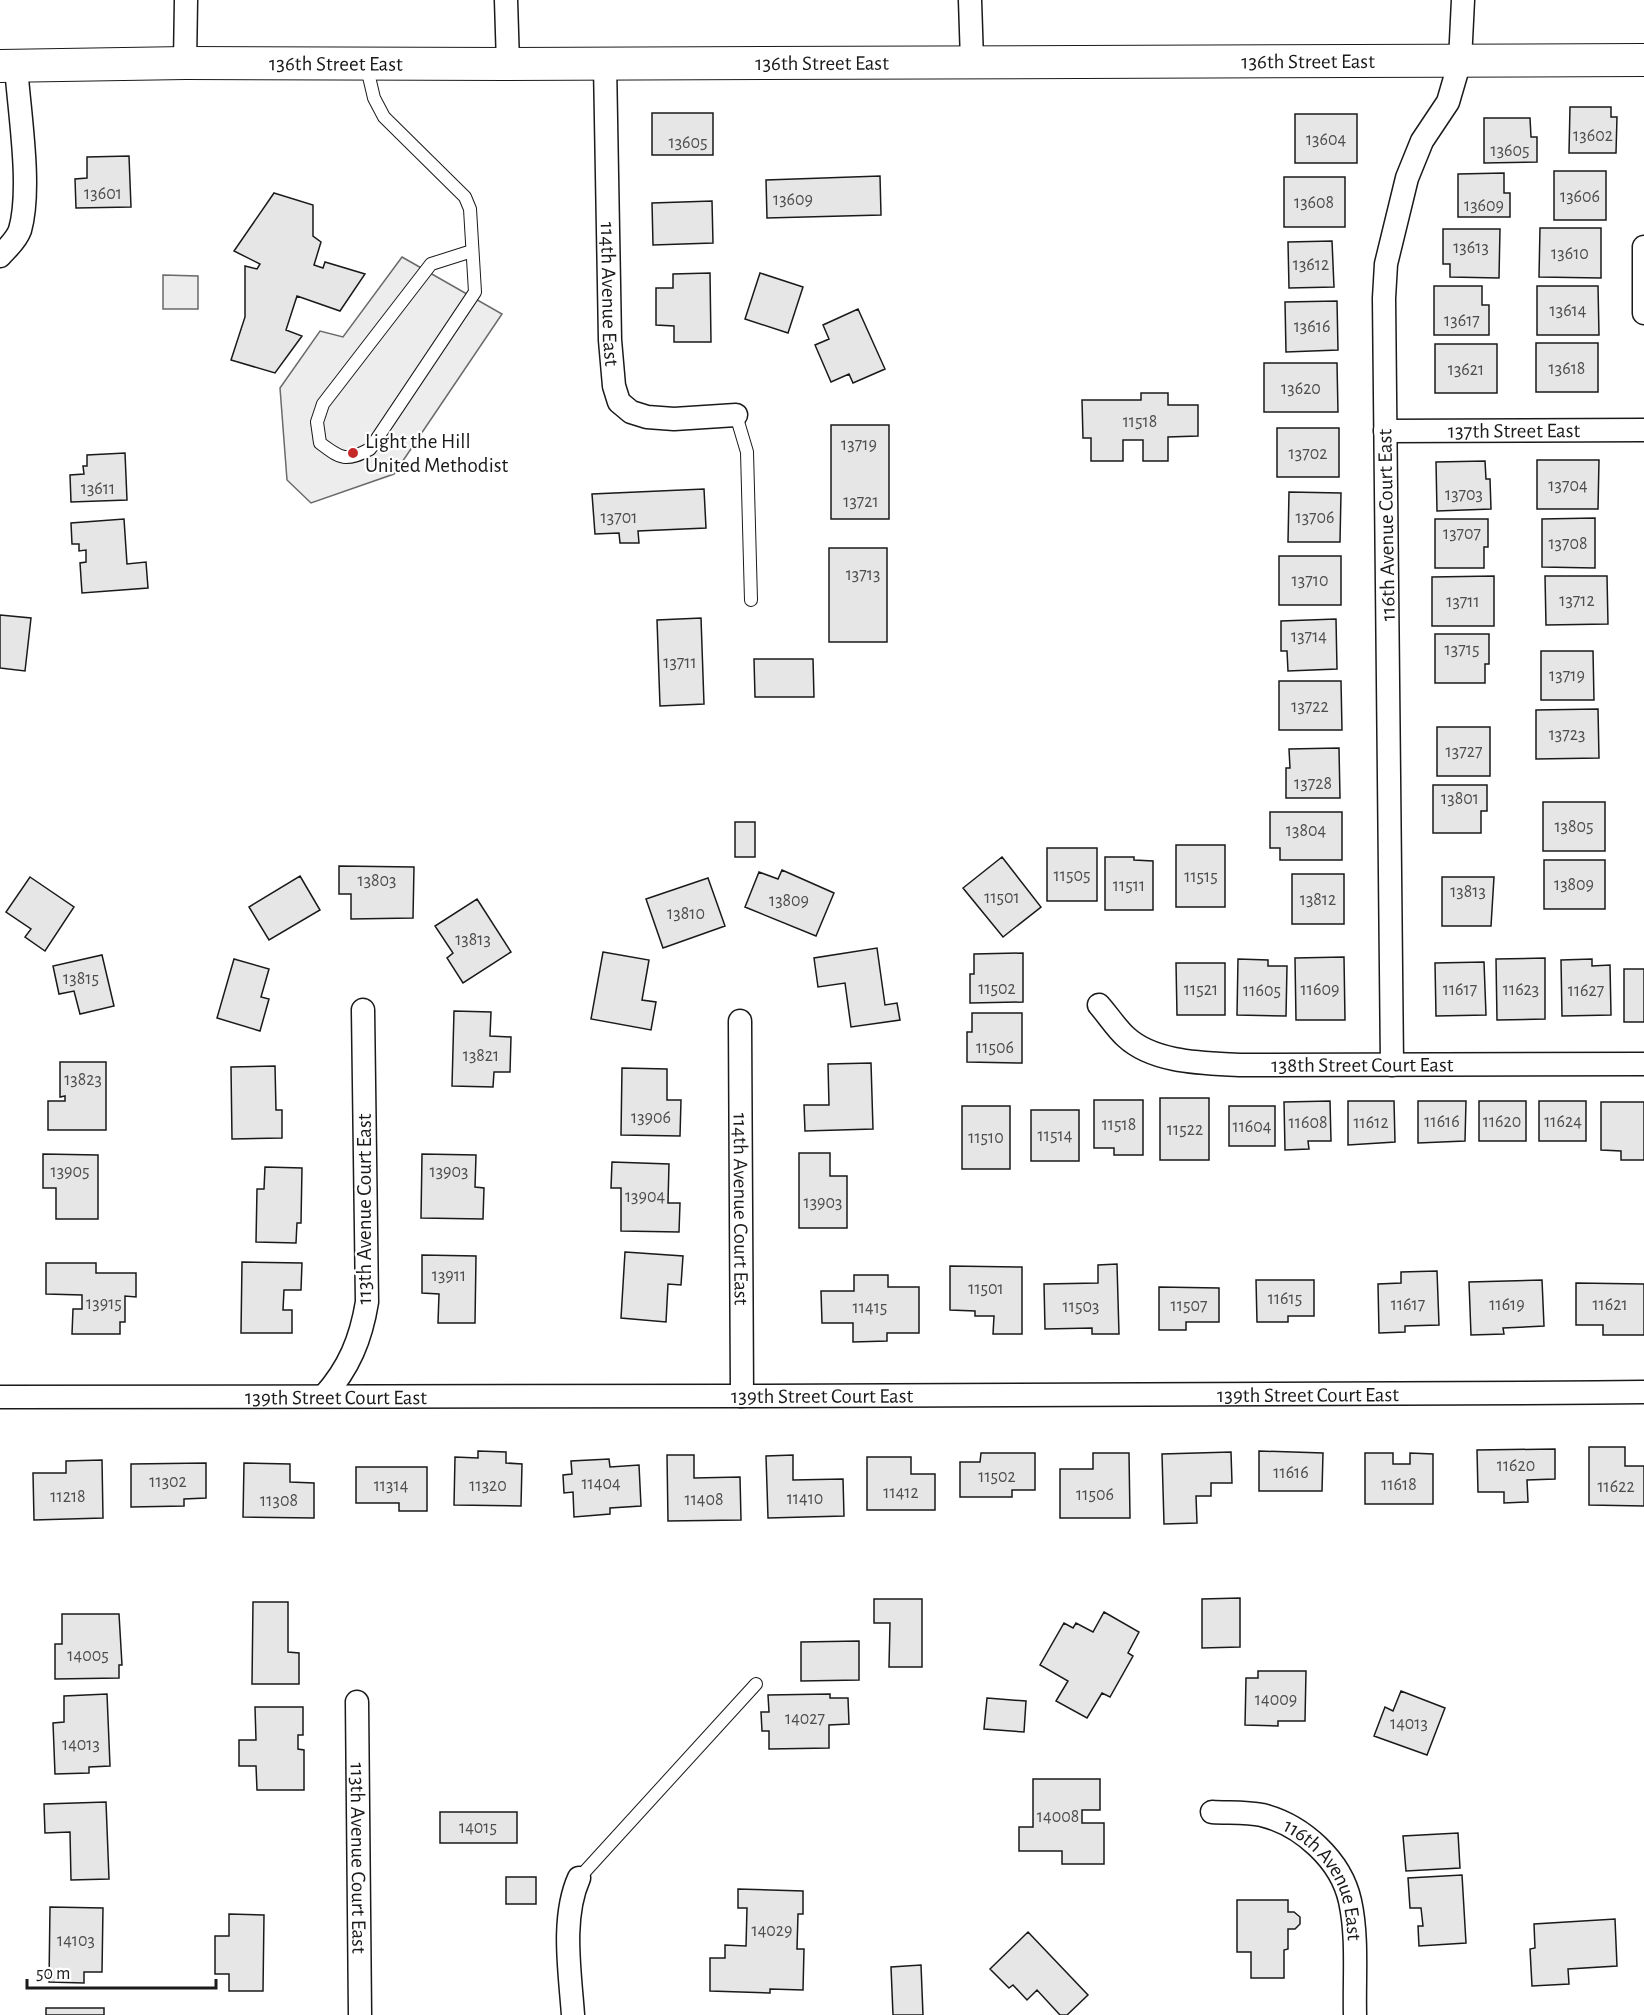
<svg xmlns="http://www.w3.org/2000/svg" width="1644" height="2015" font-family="'Alegreya Sans',sans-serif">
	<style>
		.built { fill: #ededed; stroke: #6a6a6a; stroke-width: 1.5 }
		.building { fill: #e6e6e6; stroke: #1a1a1a; stroke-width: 1.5 }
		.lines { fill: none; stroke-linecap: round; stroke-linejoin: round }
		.lane-casing { stroke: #1a1a1a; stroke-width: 14 }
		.street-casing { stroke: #1a1a1a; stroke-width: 25 }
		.secondary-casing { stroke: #1a1a1a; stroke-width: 34 }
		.lane { stroke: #fff; stroke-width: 12 }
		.street { stroke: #fff; stroke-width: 22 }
		.secondary { stroke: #fff; stroke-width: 32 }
		.poi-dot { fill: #c62828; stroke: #fff; stroke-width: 2 }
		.labels { text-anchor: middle; stroke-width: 4.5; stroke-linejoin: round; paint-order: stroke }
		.number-label { font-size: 18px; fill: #4d4d4d }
		.street-label { font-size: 21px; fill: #1a1a1a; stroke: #fff }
		.poi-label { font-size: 21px; fill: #1a1a1a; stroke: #fff; text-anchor: start }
	</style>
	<rect width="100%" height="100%" fill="#fff"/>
	<path class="built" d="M402,257L502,314L394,474L311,503L287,480L280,388L320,331L343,337Z
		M163,275L198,276V309H163Z"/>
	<path class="building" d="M1570,107H1611V117H1617L1616,153H1569Z
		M652,113H713V155H652Z
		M1295,114H1357V163H1295Z
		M1484,118H1530L1531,137H1537V162L1484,163Z
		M129,156L131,207L76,208L75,179L87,178V157Z
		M1554,171H1606V220H1554Z
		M1504,173V193H1510V217H1458V174Z
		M880,176L881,215L767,218L766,180Z
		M1284,177H1345V227H1284Z
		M274,193L313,205V236L321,242L314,265L323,268L325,262L365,274L340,311L297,296L286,330L302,336L275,373L231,360L245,317V266L257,269L260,264L234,251Z
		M712,201L713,243L653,245L652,203Z
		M1540,228H1601V278L1539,277Z
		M1443,229H1500L1499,278L1450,277V264H1443Z
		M1332,241L1334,287L1289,288L1288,242Z
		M710,273L711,342H674V326L656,325V288H673V274Z
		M760,273L803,287L788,333L745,319Z
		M1434,286H1482V305H1489V335H1434Z
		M1537,286H1598L1599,335H1537Z
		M1337,301L1338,350L1286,352L1285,302Z
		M858,309L885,369L853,383L849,374L831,382L815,345L829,339L823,325Z
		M1536,343H1598V392H1536Z
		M1435,344H1497V393H1435Z
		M1264,363H1337L1338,412H1264Z
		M1141,393H1168V405H1198V436L1168,437V461H1143V440H1123V461H1091V438H1083L1082,400H1141Z
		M831,425H889V519H831Z
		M1277,428H1339V477H1277Z
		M125,453L127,500L71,502L70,475L84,474L83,466H87V455Z
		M1537,460H1599L1598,509H1537Z
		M1485,461L1486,479H1490L1491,509L1437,511L1436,462Z
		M704,489L706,528L638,531L639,543H620L619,533L595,534L592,494Z
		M1289,492L1341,493L1340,542H1288Z
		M1595,518V568L1542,567V519Z
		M124,519L127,564L146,562L148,588L82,593L80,563L86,562V550L79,551V544H72L71,523Z
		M1435,519H1488V547H1484V568H1435Z
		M829,548H887V642H829Z
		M1279,556H1341V605H1279Z
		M1494,576V626H1432V577Z
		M1545,576H1607L1608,624L1546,625Z
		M0,615L31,618L25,671L0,668Z
		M701,618L704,704L660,706L657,620Z
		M1336,619L1337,669L1288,671L1287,651H1281V621Z
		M1435,634H1489V664H1485V683H1435Z
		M1541,651H1593L1594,700H1541Z
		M754,659H813L814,697H755Z
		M1279,681H1341L1342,730H1279Z
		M1598,709L1599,758L1536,759V710Z
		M1437,727H1490V776H1437Z
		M1339,748L1340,798H1286V768H1290L1289,749Z
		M1433,785H1487V811H1481V833H1433Z
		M1543,802H1605V851H1543Z
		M1270,812H1342V860H1280V848H1270Z
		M735,822H755V857H735Z
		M1176,845H1225V907H1176Z
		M1047,848H1097V901H1047Z
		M1002,857L1041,907L1003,937L963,888Z
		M1105,857H1134V860L1153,861V910H1105Z
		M1544,860H1605V909H1544Z
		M339,866L414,867L413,918L351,919V894H339Z
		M782,870L834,893L816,936L745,907L759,872L778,879Z
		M1292,874H1344V924H1292Z
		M300,876L320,910L269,940L249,907Z
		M30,877L74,907L45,951L25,937L31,929L6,912Z
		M1442,877H1494L1491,926H1442Z
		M708,878L725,926L663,948L646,899Z
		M477,899L511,952L463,983L447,958L453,953L435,926Z
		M877,948L885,1005L897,1003L900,1020L851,1027L845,983L818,987L814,958Z
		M603,952L649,960L642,1000L656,1002L651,1030L591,1019Z
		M1023,953V1002L970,1003V974H974V954Z
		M102,955L114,1006L80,1014L74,991L59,994L53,966Z
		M1344,957L1345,1020H1296L1295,958Z
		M1545,958V1019L1497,1020L1496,959Z
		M234,959L269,969L261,997L269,999L260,1031L217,1018Z
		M1238,959L1268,960V966H1287L1286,1016L1237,1015Z
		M1592,959V966L1610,965L1611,1015L1562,1016L1561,960Z
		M1484,962L1486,1015L1436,1016L1435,963Z
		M1176,963H1225V1015H1177Z
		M1624,969H1644V1022H1624Z
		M454,1011L491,1012L490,1036L511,1037L510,1072H494L493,1087L452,1086Z
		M972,1013H1022V1063L967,1062V1032H972Z
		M60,1062H106V1130H48V1101H65V1096L60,1097Z
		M871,1063L873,1129L805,1131L804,1105H829L828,1064Z
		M275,1066L276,1110H282V1138L232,1139L231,1067Z
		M622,1068L667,1069V1100H681L680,1136L621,1135Z
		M1160,1098H1209V1160H1160Z
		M1094,1100H1143V1155H1114V1148H1094Z
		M1330,1101L1331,1141H1308L1309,1149L1285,1150L1284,1102Z
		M1348,1101H1394L1395,1142L1348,1145Z
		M1418,1101H1466L1465,1141L1418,1143Z
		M1479,1101H1526V1141H1479Z
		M1539,1101H1586V1141H1539Z
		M1601,1102H1644V1160H1621V1151L1601,1150Z
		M962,1106H1010V1169H962Z
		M1229,1106H1275V1146H1229Z
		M1031,1110H1079V1161H1031Z
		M799,1153H830V1176H847V1228H799Z
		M43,1154L98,1155V1219H56V1188H43Z
		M422,1154L476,1155L475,1187L484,1188L483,1219L421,1218Z
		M612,1162L669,1164L668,1203H680L679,1232L621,1231V1188H611Z
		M265,1167L302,1168L301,1223H297L296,1243L256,1242L257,1189H264Z
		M625,1252L683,1256L681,1285L668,1284L666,1322L621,1318Z
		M422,1255L476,1256L475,1323H438L439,1294L422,1293Z
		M242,1262L302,1263L301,1290H284L283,1310H292V1333H241Z
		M46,1263H96V1273H136V1297L125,1296V1322H120V1334H72L73,1309H82V1295L46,1294Z
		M1117,1264L1119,1334H1092V1328L1045,1329L1044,1284L1098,1283V1265Z
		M950,1266L1022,1267V1334H993L994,1316H975V1311L950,1310Z
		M1437,1271L1439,1325L1405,1326V1332L1379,1333L1378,1284L1401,1283V1272Z
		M854,1275H888V1287H919V1333H887V1341L853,1342V1323H822L821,1291H854Z
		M1256,1280H1314V1316H1288V1322H1257Z
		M1542,1280L1544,1326L1503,1328L1504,1334L1471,1335L1469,1282Z
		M1576,1283L1644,1284V1335H1603V1325H1576Z
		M1159,1287L1219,1288V1322H1186V1330H1159Z
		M1589,1447H1625V1466H1644V1506L1589,1505Z
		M1555,1449V1479L1527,1480L1528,1502L1504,1503V1492H1478L1477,1450Z
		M478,1451L506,1452V1463L522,1464L521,1506L454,1505L455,1457L478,1458Z
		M1259,1451L1323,1453L1322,1491H1259Z
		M1231,1452L1232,1483H1211V1496H1196L1197,1523L1164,1524L1162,1454Z
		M981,1453H1035V1490H1012V1497H960V1462H980Z
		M1093,1453H1129L1130,1518H1060V1469H1093Z
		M1365,1453H1393V1464H1410V1453L1433,1454V1504H1365Z
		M667,1455H694V1478L740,1477L741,1520L668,1521Z
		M793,1455V1480L843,1479L844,1516L768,1518L766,1456Z
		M867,1457H911V1474H935V1510H867Z
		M609,1459L610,1467L639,1465L641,1506L610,1508V1514L574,1517L573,1492L564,1493L563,1475L572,1474L571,1461Z
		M102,1460L103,1518L34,1520L33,1473H66V1461Z
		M206,1463V1498L184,1499V1506L131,1507V1464Z
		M244,1463L290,1464V1482L314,1483V1518L243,1517Z
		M356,1467H427V1511H399V1503H356Z
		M1240,1598V1647L1202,1648V1599Z
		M874,1599H922V1667H889L890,1623H874Z
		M253,1602H288V1652L299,1653V1684H252Z
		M1104,1612L1139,1632L1128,1653L1133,1656L1110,1697L1102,1693L1087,1718L1056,1701L1068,1681L1040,1665L1064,1623L1073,1628L1076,1623L1093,1632Z
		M62,1614H119L122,1665H119V1678L55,1679V1644H62Z
		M859,1641V1680L801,1681V1642Z
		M1258,1671H1306L1305,1721H1278V1726L1245,1725L1246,1678H1258Z
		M1401,1691L1445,1708L1427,1755L1374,1736L1385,1707L1393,1711Z
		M107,1694L110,1766L89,1767V1773L55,1774L53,1723L64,1722V1696Z
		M830,1694V1698H848L849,1724L829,1725V1748L769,1749V1731H762L761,1712H769L768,1695Z
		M987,1698L1026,1701L1024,1732L984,1729Z
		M255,1707H303V1735H298V1749L304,1750V1790H257L256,1766H239V1740H256Z
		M1033,1779H1100V1810H1082V1823H1104V1864H1062V1851H1019V1827H1033Z
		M106,1802L109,1879L71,1880L70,1832L45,1833L44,1804Z
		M440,1812H517V1843H440Z
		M1458,1833L1460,1868L1406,1871L1403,1836Z
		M1462,1875L1466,1943L1419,1946L1418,1926H1423L1421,1908H1410L1408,1878Z
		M506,1877H536V1904H506Z
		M738,1889L803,1891V1914H798L797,1949H804L803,1990L770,1989V1993L710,1991V1958H725V1945L746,1946L747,1908H738Z
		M1237,1900H1288V1912H1294L1300,1917V1924L1295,1929H1288V1949L1284,1950V1978H1251V1952H1237Z
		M50,1907L103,1908L102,1972H84V1983L49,1982Z
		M229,1914L264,1915L263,1991H229V1974H215V1936H229Z
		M1615,1919L1617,1966L1568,1969L1569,1984L1532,1986L1530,1949L1535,1948L1534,1924Z
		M1028,1932L1088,1995L1067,2015H1060L1037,1990L1027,2000L1013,1985L1009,1988L990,1969Z
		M921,1965L923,2015H893L891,1967Z
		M46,2008H104V2015H46Z"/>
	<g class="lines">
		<g class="lane-casing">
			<path id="lane" d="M366,64L374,98L384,117L465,197L470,209L475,292L370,449C346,462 341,459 320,443L317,422L323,404L431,264L472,251
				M736,415L747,452L751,600
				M579,1878L756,1684"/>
		</g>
		<g class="street-casing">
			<g id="street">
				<path d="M506,0L508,64"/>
				<path d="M970,0L972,61"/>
				<path d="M185,63L186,0"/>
				<path id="s1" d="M605,64L610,340L614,386L619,402L631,412L647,417L674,419L736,415"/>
				<path d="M1644,247V313"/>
				<path d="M0,256C7,248 16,241 20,230C32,188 19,111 16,66"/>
				<path id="s2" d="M1385,431L1644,430"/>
				<path id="s3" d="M1099,1005C1108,1015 1116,1028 1126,1037C1154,1063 1204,1063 1239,1065L1644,1064"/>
				<path id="s4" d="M740,1021L742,1396"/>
				<path d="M1392,1065L1384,298L1386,264L1407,178L1422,141L1448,102L1460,61L1463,0"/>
				<path d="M324,1396C349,1368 361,1339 367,1302L363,1010"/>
				<path id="s5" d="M0,1397C248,1398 496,1397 743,1396C1044,1395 1344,1396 1644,1392"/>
				<path id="s6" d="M357,1702L360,2015"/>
				<path id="s7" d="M1212,1812C1228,1813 1247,1812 1262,1815C1302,1825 1341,1860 1350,1901C1358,1937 1354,1978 1355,2015"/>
				<path d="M573,2015C570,1972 561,1918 579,1878"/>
			</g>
		</g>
		<g class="secondary-casing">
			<g id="secondary">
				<path id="s8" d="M0,66L185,63L508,64L1644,60"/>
			</g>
		</g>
		<use href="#lane" class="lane"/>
		<use href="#street" class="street"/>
		<use href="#secondary" class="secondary"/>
	</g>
	<circle class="poi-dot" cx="353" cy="453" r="6"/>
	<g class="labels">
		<g class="number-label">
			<text x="1593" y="141">13602</text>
			<text x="1326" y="145">13604</text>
			<text x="688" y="148">13605</text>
			<text x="1510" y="156">13605</text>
			<text x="103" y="199">13601</text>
			<text x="1580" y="202">13606</text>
			<text x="793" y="205">13609</text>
			<text x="1314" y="208">13608</text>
			<text x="1484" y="211">13609</text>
			<text x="1471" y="253">13613</text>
			<text x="1570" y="259">13610</text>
			<text x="1311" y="270">13612</text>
			<text x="1568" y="316">13614</text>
			<text x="1462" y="326">13617</text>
			<text x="1312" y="332">13616</text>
			<text x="1567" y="374">13618</text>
			<text x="1466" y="375">13621</text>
			<text x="1301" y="394">13620</text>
			<text x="1140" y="427">11518</text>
			<text x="859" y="450">13719</text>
			<text x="1308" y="459">13702</text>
			<text x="1568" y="491">13704</text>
			<text x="98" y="494">13611</text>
			<text x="1464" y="500">13703</text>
			<text x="861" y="507">13721</text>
			<text x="619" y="523">13701</text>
			<text x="1315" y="523">13706</text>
			<text x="1462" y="539">13707</text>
			<text x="1568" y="549">13708</text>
			<text x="863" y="580">13713</text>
			<text x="1310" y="586">13710</text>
			<text x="1577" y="606">13712</text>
			<text x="1463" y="607">13711</text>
			<text x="1309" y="642">13714</text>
			<text x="1462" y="655">13715</text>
			<text x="680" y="668">13711</text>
			<text x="1567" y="681">13719</text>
			<text x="1310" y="712">13722</text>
			<text x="1567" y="740">13723</text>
			<text x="1464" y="757">13727</text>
			<text x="1313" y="789">13728</text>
			<text x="1460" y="804">13801</text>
			<text x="1574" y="832">13805</text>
			<text x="1306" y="836">13804</text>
			<text x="1072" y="881">11505</text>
			<text x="1201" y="882">11515</text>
			<text x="377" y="886">13803</text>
			<text x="1574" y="890">13809</text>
			<text x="1129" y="891">11511</text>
			<text x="1468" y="897">13813</text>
			<text x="1002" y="903">11501</text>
			<text x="1318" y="905">13812</text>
			<text x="789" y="906">13809</text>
			<text x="686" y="919">13810</text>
			<text x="473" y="945">13813</text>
			<text x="81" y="984">13815</text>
			<text x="997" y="994">11502</text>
			<text x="1201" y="995">11521</text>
			<text x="1320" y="995">11609</text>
			<text x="1460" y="995">11617</text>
			<text x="1521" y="995">11623</text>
			<text x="1262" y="996">11605</text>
			<text x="1586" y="996">11627</text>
			<text x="995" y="1053">11506</text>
			<text x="481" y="1061">13821</text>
			<text x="83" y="1085">13823</text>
			<text x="651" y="1123">13906</text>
			<text x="1442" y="1127">11616</text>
			<text x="1502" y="1127">11620</text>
			<text x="1563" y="1127">11624</text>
			<text x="1308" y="1128">11608</text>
			<text x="1371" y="1128">11612</text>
			<text x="1119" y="1130">11518</text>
			<text x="1252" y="1132">11604</text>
			<text x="1185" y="1135">11522</text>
			<text x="1055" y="1141">11514</text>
			<text x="986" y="1143">11510</text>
			<text x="70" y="1177">13905</text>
			<text x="449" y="1177">13903</text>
			<text x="645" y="1202">13904</text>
			<text x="823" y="1208">13903</text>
			<text x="449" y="1281">13911</text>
			<text x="986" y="1294">11501</text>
			<text x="1285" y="1304">11615</text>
			<text x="104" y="1309">13915</text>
			<text x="1408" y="1310">11617</text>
			<text x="1507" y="1310">11619</text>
			<text x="1610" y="1310">11621</text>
			<text x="1189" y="1311">11507</text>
			<text x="1081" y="1312">11503</text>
			<text x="870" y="1313">11415</text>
			<text x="1516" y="1471">11620</text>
			<text x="1291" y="1478">11616</text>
			<text x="997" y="1482">11502</text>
			<text x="168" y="1487">11302</text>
			<text x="601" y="1489">11404</text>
			<text x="1399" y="1490">11618</text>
			<text x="391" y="1491">11314</text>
			<text x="488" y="1491">11320</text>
			<text x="1616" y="1492">11622</text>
			<text x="901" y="1498">11412</text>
			<text x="1095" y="1500">11506</text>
			<text x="68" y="1502">11218</text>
			<text x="805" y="1504">11410</text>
			<text x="704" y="1505">11408</text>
			<text x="279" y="1506">11308</text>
			<text x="88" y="1661">14005</text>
			<text x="1276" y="1705">14009</text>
			<text x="805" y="1724">14027</text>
			<text x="1409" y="1729">14013</text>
			<text x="81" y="1750">14013</text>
			<text x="1058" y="1822">14008</text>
			<text x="478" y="1833">14015</text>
			<text x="772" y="1936">14029</text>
			<text x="76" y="1946">14103</text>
		</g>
		<g class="street-label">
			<text dy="7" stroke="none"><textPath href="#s8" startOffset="1308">136th Street East</textPath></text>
			<text dy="7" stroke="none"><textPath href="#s8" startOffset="822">136th Street East</textPath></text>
			<text dy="7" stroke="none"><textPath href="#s8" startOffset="336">136th Street East</textPath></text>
			<text dy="7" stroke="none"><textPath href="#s1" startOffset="230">114th Avenue East</textPath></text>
			<text dy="7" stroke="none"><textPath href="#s2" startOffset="129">137th Street East</textPath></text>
			<text transform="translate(1386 525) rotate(-91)" y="7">116th Avenue Court East</text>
			<text dy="7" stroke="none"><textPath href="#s3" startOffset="284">138th Street Court East</textPath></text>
			<text dy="7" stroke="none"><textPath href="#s4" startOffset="188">114th Avenue Court East</textPath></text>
			<text transform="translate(364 1209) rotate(-90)" y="7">113th Avenue Court East</text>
			<text dy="7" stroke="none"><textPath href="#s5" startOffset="822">139th Street Court East</textPath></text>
			<text dy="7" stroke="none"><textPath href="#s5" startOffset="1308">139th Street Court East</textPath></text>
			<text dy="7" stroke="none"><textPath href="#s5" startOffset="336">139th Street Court East</textPath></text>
			<text dy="7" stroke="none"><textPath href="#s6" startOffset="156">113th Avenue Court East</textPath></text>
			<text dy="7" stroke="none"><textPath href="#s7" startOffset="147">116th Avenue East</textPath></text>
		</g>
		<g class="poi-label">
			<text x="365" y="448">Light the Hill<tspan x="365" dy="24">United Methodist</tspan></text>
		</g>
	</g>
	<path d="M27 1979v9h189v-9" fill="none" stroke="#1a1a1a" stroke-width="3"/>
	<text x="36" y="1979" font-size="18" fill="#1a1a1a" stroke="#ffffff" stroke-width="4.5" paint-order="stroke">50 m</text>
</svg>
